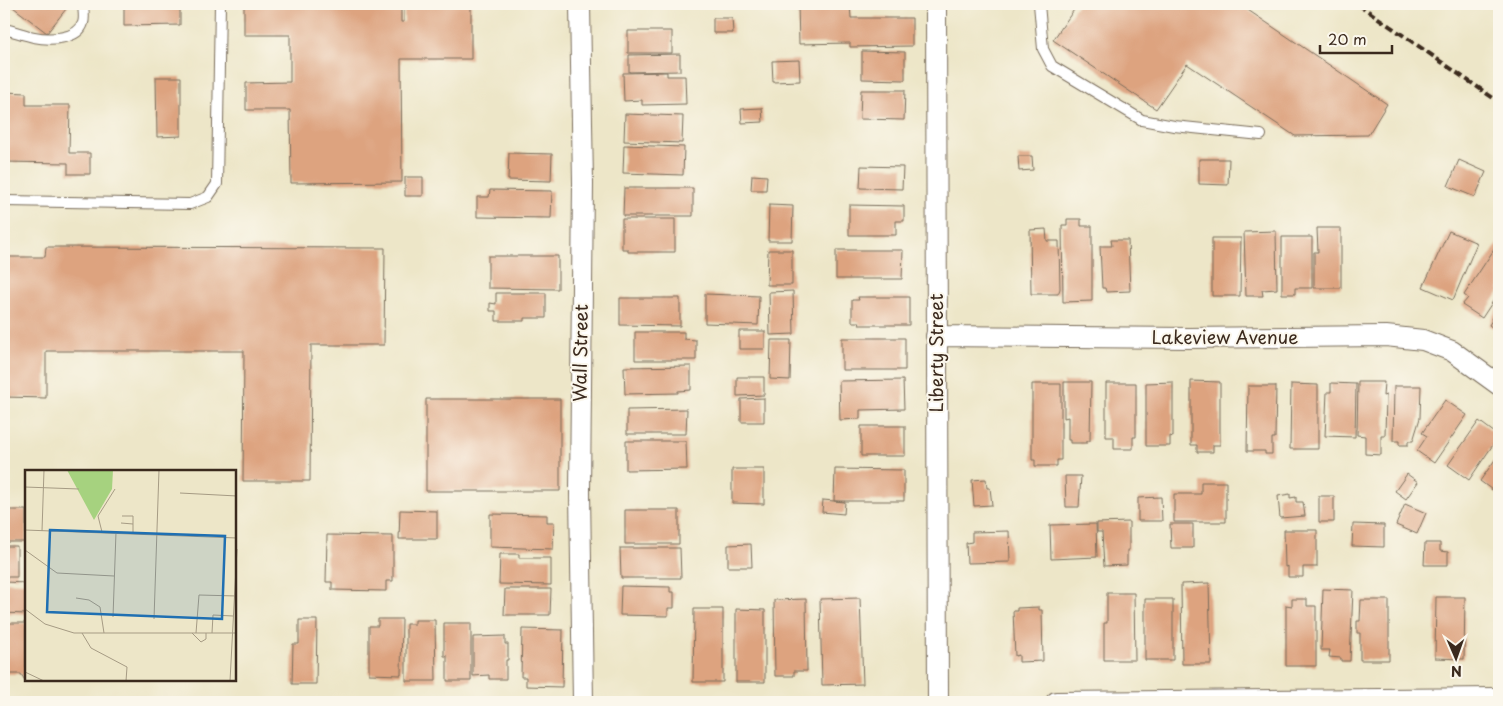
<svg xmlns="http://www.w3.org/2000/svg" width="1503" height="706" font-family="'Playpen Sans',sans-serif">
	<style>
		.building { fill: #dda37f }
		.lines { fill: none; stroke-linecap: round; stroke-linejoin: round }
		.service-casing { stroke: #796c5a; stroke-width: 12 }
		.minor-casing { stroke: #796c5a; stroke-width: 22 }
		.service { stroke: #fff; stroke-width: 10 }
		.minor { stroke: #fff; stroke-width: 20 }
		.rail { stroke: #3b2a1e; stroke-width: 4; stroke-dasharray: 8 4; stroke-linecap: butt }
		.labels { text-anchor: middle; stroke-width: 4; stroke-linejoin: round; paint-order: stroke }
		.street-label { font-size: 18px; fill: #3b2a1e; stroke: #fbf7ec }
		.inset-road { fill: none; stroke: #a69b84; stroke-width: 1 }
		.view { fill: #1f6fb2; fill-opacity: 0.15; stroke: #1f6fb2; stroke-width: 2.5 }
		.inset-edge { fill: none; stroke: #3b2a1e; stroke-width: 2.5 }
	</style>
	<rect width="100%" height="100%" fill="#fbf7ec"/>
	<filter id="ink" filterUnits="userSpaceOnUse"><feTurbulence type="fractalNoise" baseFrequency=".02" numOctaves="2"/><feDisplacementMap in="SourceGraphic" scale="10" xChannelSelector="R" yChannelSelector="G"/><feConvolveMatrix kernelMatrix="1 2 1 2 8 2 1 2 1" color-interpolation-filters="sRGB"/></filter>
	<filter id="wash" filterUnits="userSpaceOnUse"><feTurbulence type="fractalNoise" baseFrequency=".0096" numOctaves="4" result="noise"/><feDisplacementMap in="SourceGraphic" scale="20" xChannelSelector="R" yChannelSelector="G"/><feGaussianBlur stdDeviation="1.12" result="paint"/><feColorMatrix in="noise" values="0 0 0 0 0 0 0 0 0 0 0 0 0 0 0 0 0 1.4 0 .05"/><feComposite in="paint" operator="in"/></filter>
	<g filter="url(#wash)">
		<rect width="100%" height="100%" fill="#ede6c8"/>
		<g id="blocks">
			<path class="building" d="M9,4H70L47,33Z
				M124,4H180V25L124,26Z
				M244,4H401V22H404V4H471V59H401L402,182L291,183L290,110H246V83L290,82V35H244Z
				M798,4H850L851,18H912V46L850,47V43L799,44Z
				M1078,4H1239L1387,104L1368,135L1295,136L1187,64L1156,109L1053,40Z
				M713,18H732L733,33H713Z
				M628,31H672V53H628Z
				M862,51L905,52V80L862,79Z
				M680,54V71L629,72V55Z
				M799,60L800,81L773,82L772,61Z
				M667,72V76H685L686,104L642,105V100L624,101L623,73Z
				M156,77H181V136L157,137Z
				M861,90H905L904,120L860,119Z
				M4,92L26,93V105H70L69,153H90V174H68V163L4,162Z
				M762,108L763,122L742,123L741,109Z
				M625,114L683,116L682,143L624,141Z
				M624,145L684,147L683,175L623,173Z
				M509,153L552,154L551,181L508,180Z
				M1018,156H1032L1033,170L1019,171Z
				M1199,159H1229L1228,185L1199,184Z
				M1459,160L1486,172L1475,197L1448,186Z
				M861,166L903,167L902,189L860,188Z
				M752,175L767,176L766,190H751Z
				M405,177H423V196H405Z
				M624,188H693V216H623Z
				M490,190L552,191L551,218L477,217V197H489Z
				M769,205L793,206L792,241H768Z
				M849,205L904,206V221H896V235H849Z
				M622,219H675V252H628V249H622Z
				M1067,219H1081V226H1092V301L1063,302L1062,225H1067Z
				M1317,228H1341V288H1314V252H1318Z
				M1046,229L1047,241H1059L1060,289L1058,294H1031L1030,230Z
				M1276,231L1277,289L1262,290L1263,296H1246L1244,232Z
				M1449,231L1477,243L1453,300L1423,287Z
				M1282,237H1312V288H1295V294H1282Z
				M1212,238H1241L1240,296H1212Z
				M1111,240H1128L1130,291L1106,292L1105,288H1102L1100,246H1112Z
				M1499,242V292L1482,318L1462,305L1468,298L1464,295Z
				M46,247L385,248L384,345H311L310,481H243L244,351H46V398L4,397V257H45Z
				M768,250H792V285H767Z
				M836,250H903L902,279H836Z
				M488,256H558V289L488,288Z
				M793,291L794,334L770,335L769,292Z
				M496,293H546V318H524V321H496V311H490V303L496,304Z
				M705,294L759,296L758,325L705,323Z
				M858,297H909V325H859L860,322H852V300H859Z
				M620,298H680V326L620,325Z
				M1499,306V332L1489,325L1492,320L1491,319Z
				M739,331H765V349H739Z
				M635,332H684V339L696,340V360H635Z
				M842,338H905V370H842Z
				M771,340H791L790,380L770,379Z
				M691,366V390L678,391V393L625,394L624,367Z
				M737,377H764V395L737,396Z
				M903,380L904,409L860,410V419L840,420L839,381Z
				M1191,381L1220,382V445H1213V452H1197V445H1191Z
				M1064,382H1091L1090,441H1087V443H1070V440H1068V417L1064,418Z
				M1173,382V437L1170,436V446H1146V383Z
				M1358,382H1384L1383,396L1386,395L1385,436H1381V455L1365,454V436L1357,435Z
				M1106,383H1136V437H1133V449H1114V437H1106Z
				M1331,383L1356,384L1355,437L1325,436L1327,392H1331Z
				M1032,384H1061V460H1057V466H1035V460H1032Z
				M1291,384L1318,385V449H1290Z
				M1248,386H1276L1275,438H1272V454H1265V451H1247Z
				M1394,386H1421L1420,418L1413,441H1408V445H1399V441H1393Z
				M764,398V422H741V399Z
				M426,399H560V491H426Z
				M1445,400L1467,415L1434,463L1417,451L1427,436L1422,433Z
				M687,409L686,434H627V410Z
				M1479,421L1499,436L1469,480L1448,465Z
				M861,426H905V456H861Z
				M626,441H686L687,469L626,470Z
				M1499,454V495L1480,481Z
				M732,469H764V504L732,503Z
				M835,469L904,470V501H834Z
				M1407,474L1418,482L1406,499L1395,491Z
				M1065,476H1081L1079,507H1066Z
				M986,479L987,488H990L992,505L974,506L972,480Z
				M1201,482H1226V522H1174V494H1201Z
				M1290,494V498L1296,497V502H1303L1305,516L1280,518L1278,496Z
				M1319,496H1334V522H1319Z
				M1161,497L1162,521H1138V498Z
				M823,500L845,502L844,514L822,512Z
				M1405,504L1426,513L1417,534L1396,525Z
				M4,510H26V542H4Z
				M400,510L437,511V539H399Z
				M625,510H679V544H625Z
				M490,514L547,515V522H554L553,549L490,547Z
				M1129,522V550H1127V565L1104,566L1102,532H1097V523Z
				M1096,524L1097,557L1051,559L1050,525Z
				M1170,524H1193V548H1171Z
				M1353,524L1384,525V547L1352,546Z
				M1284,530H1317V567H1303V577H1288V566L1285,567Z
				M1009,531L1010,562L967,563L966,543L972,542V532Z
				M327,535L393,536V581H386V591L332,590V582H326Z
				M1425,543H1440V551L1448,552V565H1424Z
				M751,544L752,567H728V545Z
				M4,546H17V577H4Z
				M620,548H680L681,578H621Z
				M500,554H519V558H551V585L499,584Z
				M4,582L26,583V614L4,613Z
				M1209,583L1211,664H1182L1181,584Z
				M621,586L670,587V592H674V608H668V616L620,615Z
				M505,589H551L550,615H504Z
				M1323,589L1353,590L1350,661H1341V658L1329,657L1330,650H1321Z
				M1107,593H1134L1135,660H1104V623H1107Z
				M1436,597H1465L1464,659L1435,658Z
				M860,598L863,684L822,685L820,599Z
				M806,599L807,671H794V676H775L774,600Z
				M1145,599H1173V660H1145Z
				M1292,599H1307V606H1316V666H1286V605L1292,606Z
				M1361,600H1389V660H1360V633H1357V621H1360Z
				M1039,607V610H1042L1043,661L1019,662V655L1015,656L1013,611H1017V608Z
				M694,609H723V682H693Z
				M736,609L765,610V682H736Z
				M378,619H402L401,675L369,674V626H378Z
				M299,620H317L316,684H292L293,644H299Z
				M415,620H435L436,681H406V624H415Z
				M4,623H26V682L21,674H4Z
				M444,623H471V681H447V656H444Z
				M522,629L563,630L562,687L526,686V677H521Z
				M505,636V644H508V660H506V679H489V675L473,676V637Z"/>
		</g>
	</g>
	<g filter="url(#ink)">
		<use href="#blocks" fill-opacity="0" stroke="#796c5a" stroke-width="1"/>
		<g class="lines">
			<g class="service-casing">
				<path id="service" d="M1039,4L1043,49L1052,66L1142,120L1174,126L1261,135
					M4,29C14,31 24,35 34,37C48,40 78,40 83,23C85,18 83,9 83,4
					M4,201L190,204L208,197L217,184L220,4"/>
			</g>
			<g class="minor-casing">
				<path id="minor" d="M580,4L583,183L580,492L583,702
					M936,4L938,702
					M936,336L1189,338L1386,336L1423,340L1452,351L1499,385
					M1056,702L1499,698"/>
			</g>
			<use href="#service" class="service"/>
			<use href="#minor" class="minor"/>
			<path class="rail" d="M1358,4L1499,102"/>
		</g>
	</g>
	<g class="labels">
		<g class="street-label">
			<text x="1225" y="344">Lakeview Avenue</text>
			<text transform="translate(581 353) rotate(-89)" y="6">Wall Street</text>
			<text transform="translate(937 353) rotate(-90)" y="6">Liberty Street</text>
		</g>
	</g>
	<g transform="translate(25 470)">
		<rect width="211" height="211" fill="#ede6c8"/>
		<path d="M42,0H88L87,19L69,50Z" fill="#a6d27f"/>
		<path class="inset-road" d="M0,17L54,19M155,23L212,26M97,46H108V54M96,53L108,54V62M0,60L212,68M17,61L19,0M77,62L73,46L90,19M0,80L32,103L89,106M51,128L64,130L75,137L79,163M0,139L20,154L49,163H212M88,147L91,62M129,149L134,0M57,163L66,178L102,197L101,211M167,163L176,172L181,169V163M171,163L174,125L212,126M187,163L188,145L208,146M0,202L19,211M205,211L212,79"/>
		<path class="view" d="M25,60L200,66L197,149L22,142Z"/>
		<rect width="211" height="211" class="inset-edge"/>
	</g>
	<rect width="1503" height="706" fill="none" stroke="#fbf7ec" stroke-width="20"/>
	<g transform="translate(1456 658) rotate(178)" stroke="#fbf7ec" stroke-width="4" paint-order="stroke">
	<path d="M0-4L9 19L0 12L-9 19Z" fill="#3b2a1e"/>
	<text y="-8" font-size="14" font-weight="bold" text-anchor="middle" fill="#3b2a1e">N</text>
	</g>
	<path d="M1320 45v8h72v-8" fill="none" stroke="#3b2a1e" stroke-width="2.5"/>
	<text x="1328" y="45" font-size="15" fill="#3b2a1e" stroke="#fbf7ec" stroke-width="4" paint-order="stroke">20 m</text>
</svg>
